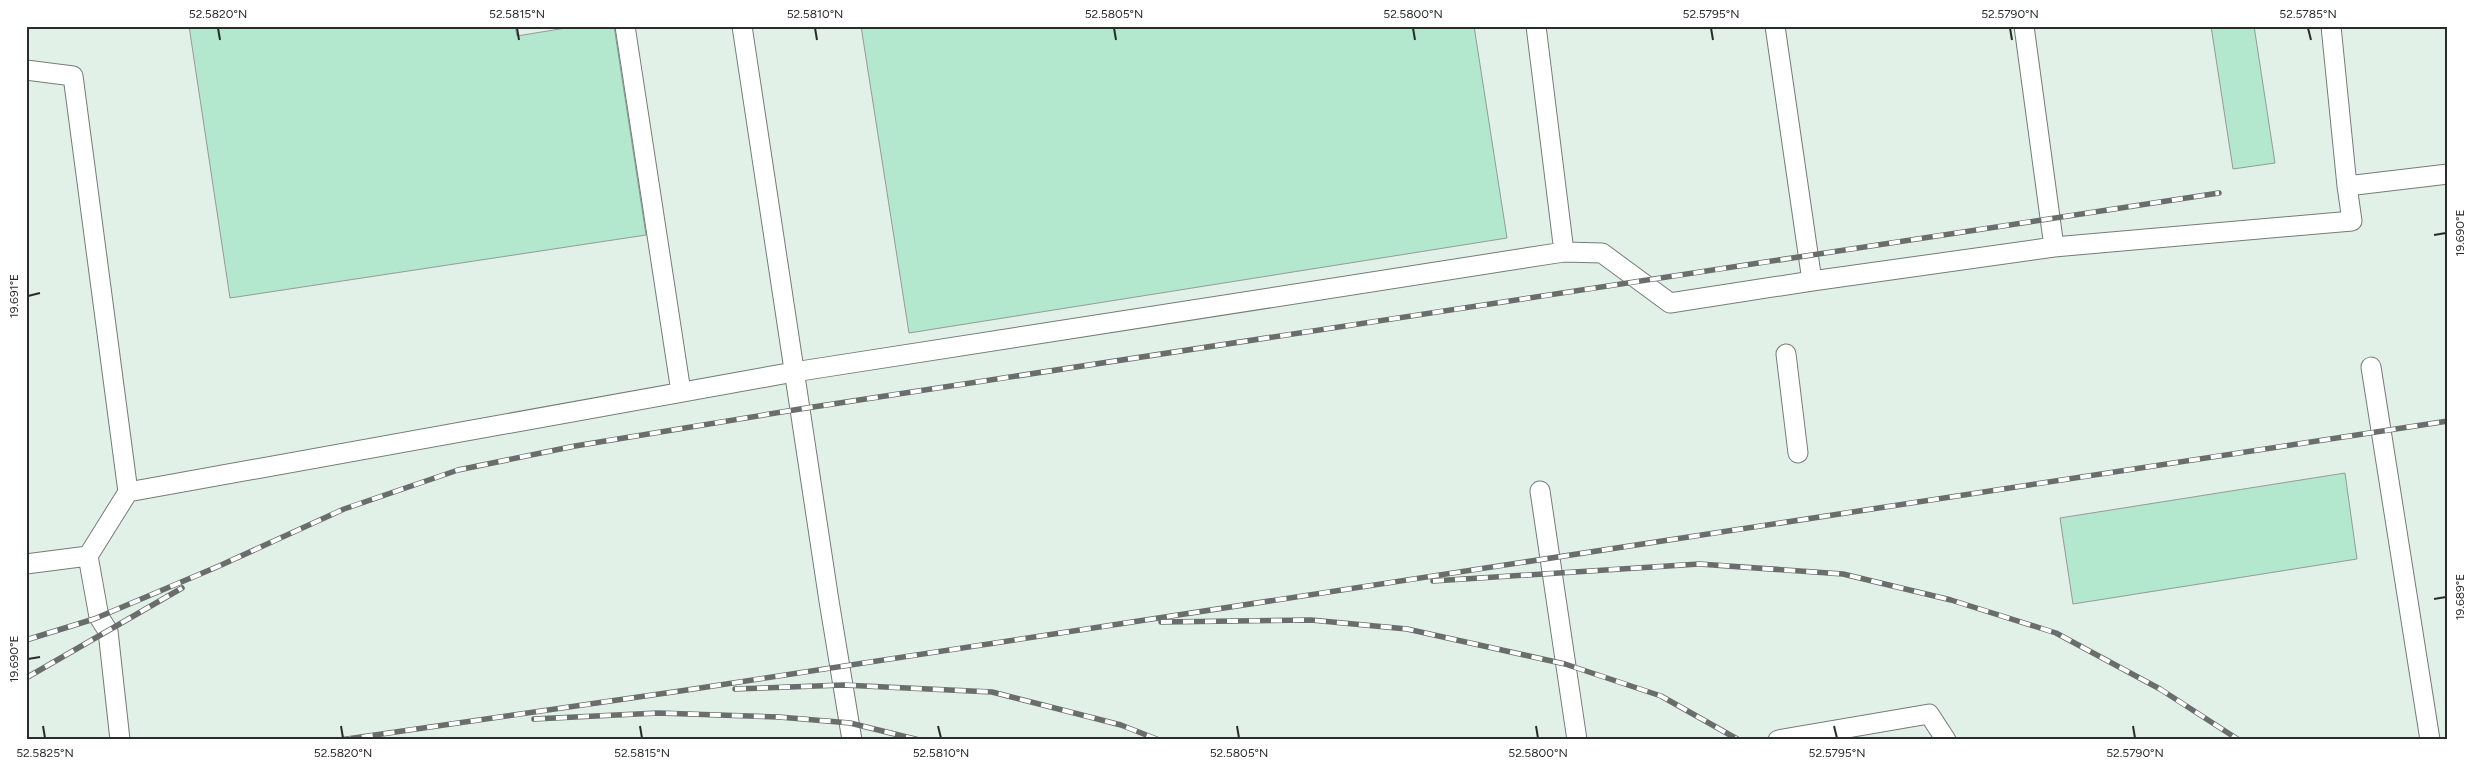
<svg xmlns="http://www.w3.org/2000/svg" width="2474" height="766" font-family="Figtree,sans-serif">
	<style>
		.built { fill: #e1f1e8 }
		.building { fill: #b3e7ce; stroke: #949b97 }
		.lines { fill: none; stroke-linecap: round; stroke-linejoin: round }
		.lane-casing { stroke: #747c78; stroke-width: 21 }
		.lane { stroke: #fff; stroke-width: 19 }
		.rail-casing { stroke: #696e6c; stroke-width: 5.5 }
		.rail { stroke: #fff; stroke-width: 4; stroke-dasharray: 11; stroke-linecap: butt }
		.ticks { fill: none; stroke: #292c2b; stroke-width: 2 }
		.neatline { fill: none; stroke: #292c2b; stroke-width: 2 }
		.ticks-label { font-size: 12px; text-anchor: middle; fill: #292c2b }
	</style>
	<rect width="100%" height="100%" fill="#f2faf6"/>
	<path class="built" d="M26,26H2448V740H26Z"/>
	<path class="building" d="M189,26H515L517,36L578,26H614L646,235L230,298Z
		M861,26H1474L1507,238L909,333Z
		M2211,26H2254L2275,163L2233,169Z
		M2345,473L2357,559L2073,604L2060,518Z"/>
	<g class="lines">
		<g class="lane-casing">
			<path id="lane" d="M625,26L681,392
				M742,26L829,601L852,740
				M1775,26L1812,281L2054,247L2352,221L2347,186L2448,174
				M2024,26L2054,247
				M2331,26L2347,186
				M26,70L73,76L128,492L794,372L1564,252L1536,26
				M1564,252L1602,253L1670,303L1812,281
				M1786,354L1798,453
				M2371,367L2430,740
				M1540,491L1577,740
				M88,556L128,492
				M26,564L88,556L99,617L108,631L120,740
				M1778,740L1929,714L1946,740"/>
		</g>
		<use href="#lane" class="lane"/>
		<g class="rail-casing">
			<path id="rail" d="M1433,581L1699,564L1843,574L1951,600L2056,633L2160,689L2239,740
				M1161,622L1311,620L1407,629L1565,664L1661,696L1739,740
				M26,640L94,619L219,566L344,509L458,470L575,446L800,409L2219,193
				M26,678L182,588
				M735,689L843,685L992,692L1121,725L1159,740
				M534,719L658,713L779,717L850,723L919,740
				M340,740L687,690L2448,421"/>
		</g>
		<use href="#rail" class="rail"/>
	</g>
	<path class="ticks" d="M218,28L220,40M517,28L519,40M815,28L817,40M1114,28L1116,40M1413,28L1415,40M1711,28L1713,40M2010,28L2012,40M2308,28L2311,40M2434,235L2446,233M28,296L40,293M2434,599L2446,597M28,659L40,657M43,726L45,738M341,726L343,738M640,726L642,738M938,726L941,738M1237,726L1239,738M1536,726L1538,738M1834,726L1837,738M2133,726L2135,738"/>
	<rect width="2474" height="766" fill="none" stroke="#ffffff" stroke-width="55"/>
	<rect x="28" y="28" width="2418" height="710" class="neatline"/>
	<g class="ticks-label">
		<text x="218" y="18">52.5820°N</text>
		<text x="517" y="18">52.5815°N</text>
		<text x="815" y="18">52.5810°N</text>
		<text x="1114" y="18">52.5805°N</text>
		<text x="1413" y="18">52.5800°N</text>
		<text x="1711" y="18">52.5795°N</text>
		<text x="2010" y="18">52.5790°N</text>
		<text x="2308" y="18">52.5785°N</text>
		<text transform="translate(2460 233) rotate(-90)" y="4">19.690°E</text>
		<text transform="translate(14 296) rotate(-90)" y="4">19.691°E</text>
		<text transform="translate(2460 597) rotate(-90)" y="4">19.689°E</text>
		<text transform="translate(14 659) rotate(-90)" y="4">19.690°E</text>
		<text x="45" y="757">52.5825°N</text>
		<text x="343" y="757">52.5820°N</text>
		<text x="642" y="757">52.5815°N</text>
		<text x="941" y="757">52.5810°N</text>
		<text x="1239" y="757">52.5805°N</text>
		<text x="1538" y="757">52.5800°N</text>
		<text x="1837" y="757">52.5795°N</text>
		<text x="2135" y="757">52.5790°N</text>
	</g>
</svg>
